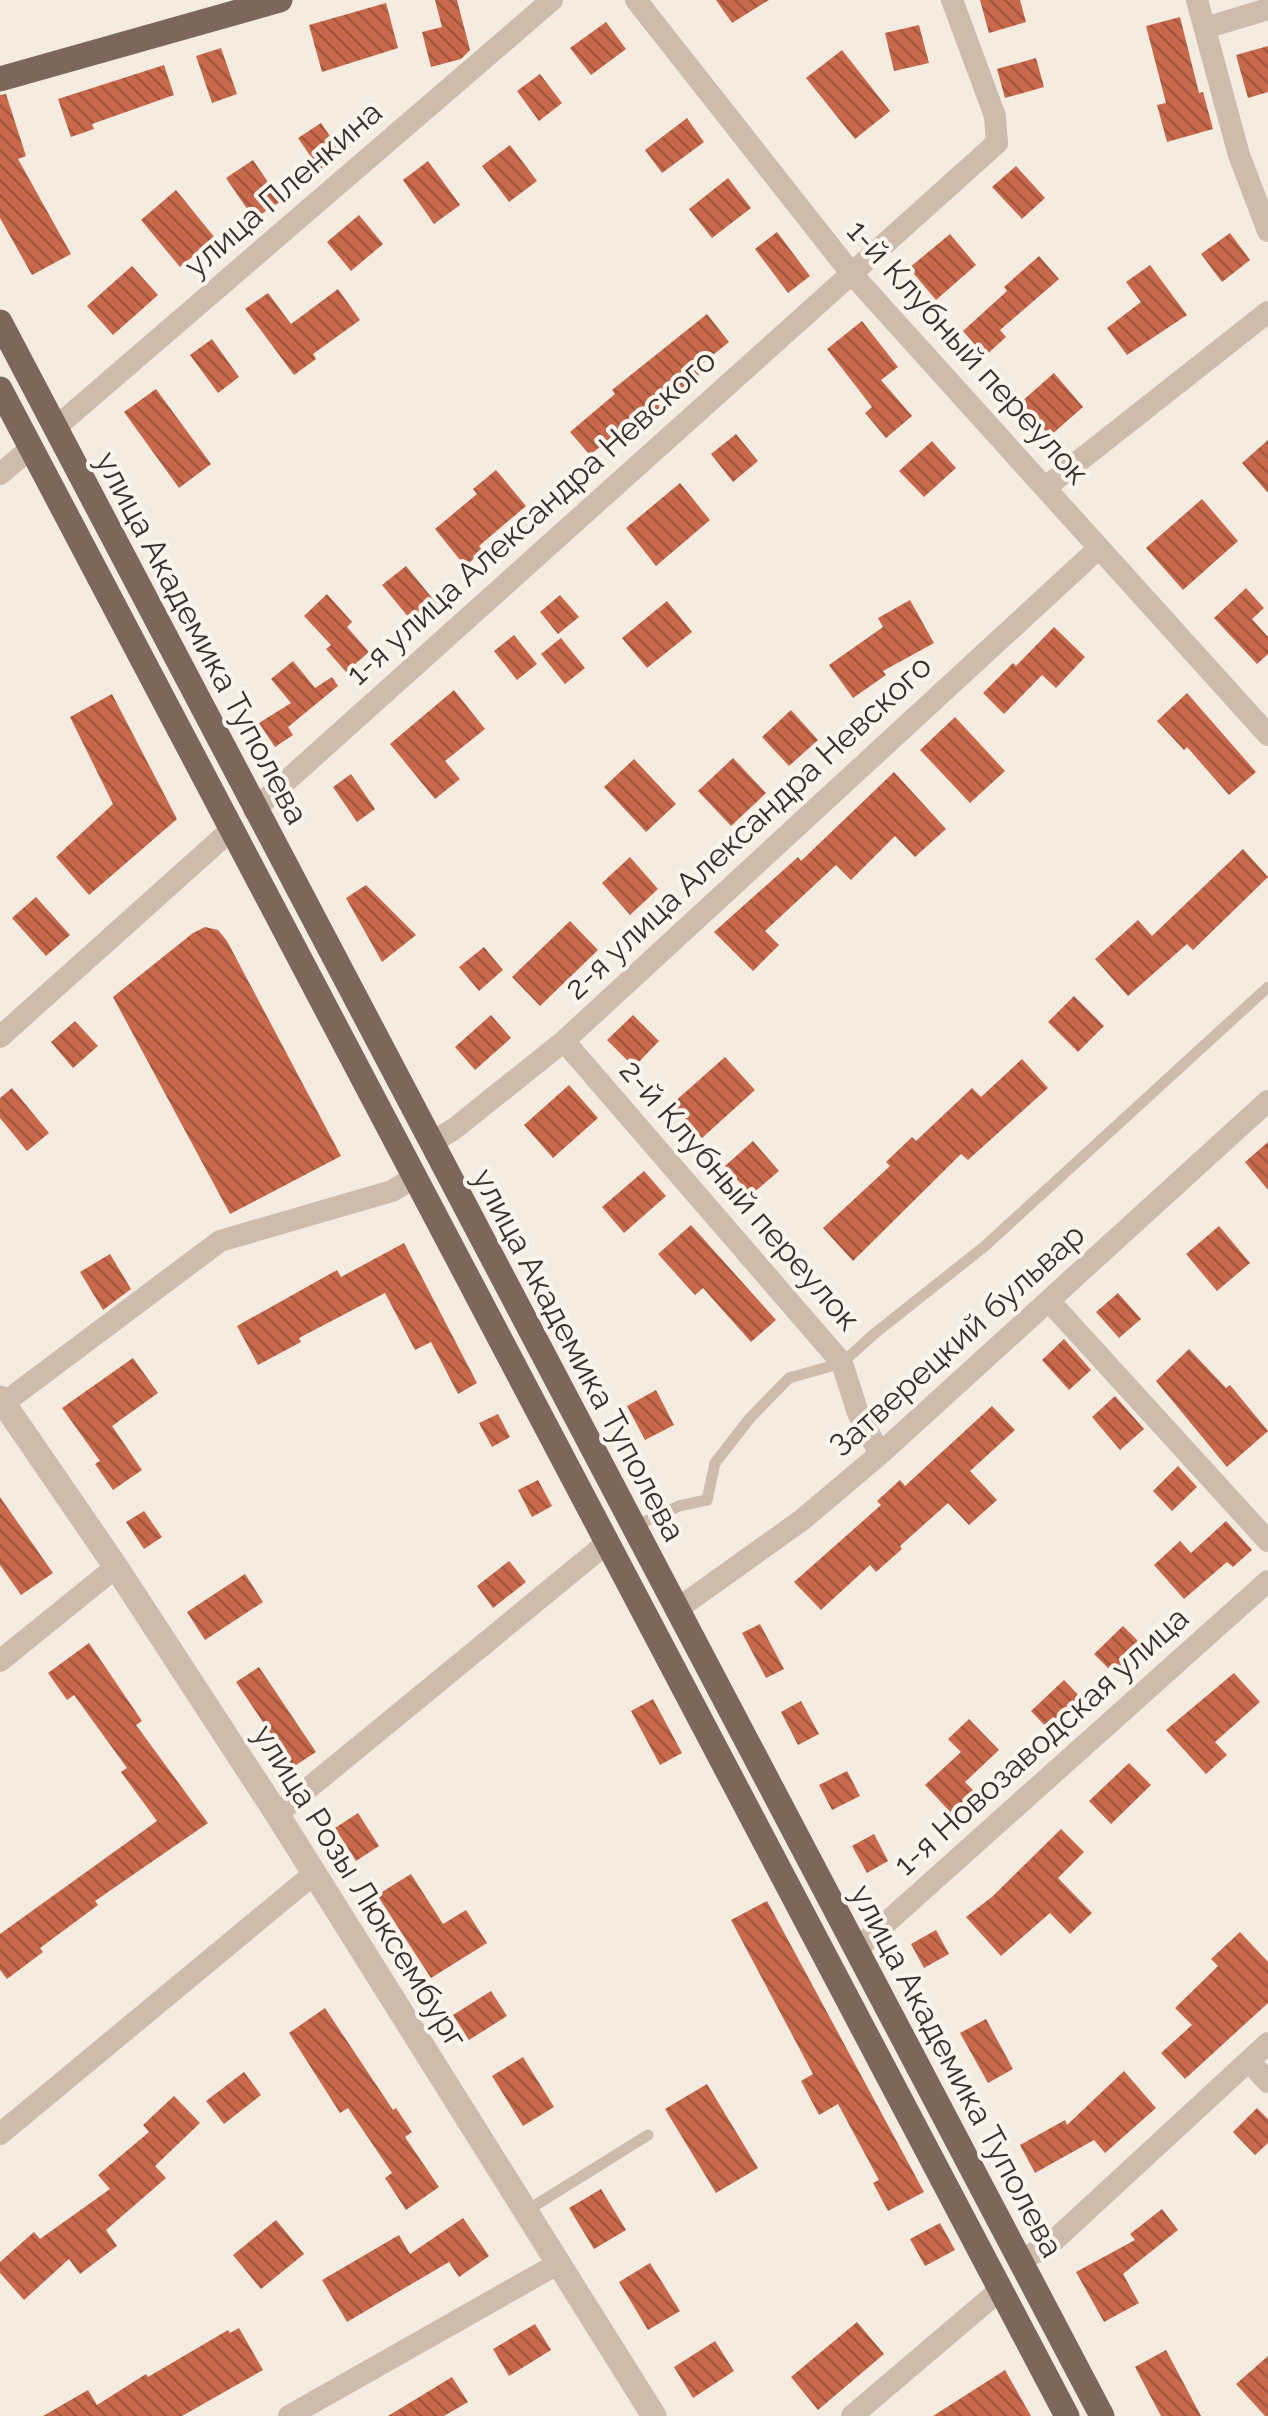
<svg xmlns="http://www.w3.org/2000/svg" width="1268" height="2416" font-family="Raleway,sans-serif">
	<style>
		.building { fill: url(#building-back-hatch) }
		.lines { fill: none; stroke-linecap: round; stroke-linejoin: round }
		.service { stroke: #cdbbac; stroke-width: 11 }
		.minor { stroke: #cdbbac; stroke-width: 22 }
		.tertiary { stroke: #cdbbac; stroke-width: 25 }
		.primary { stroke: #7d675c; stroke-width: 25 }
		.labels { text-anchor: middle; stroke-width: 8; stroke-linejoin: round; paint-order: stroke }
		.street-label { font-size: 32px; fill: #3b302b; stroke: #fbf5ee }
	</style>
	<defs>
		<pattern id="building-back-hatch" width="6" height="6" patternUnits="userSpaceOnUse" patternTransform="scale(2.5)"><rect width="6" height="6" fill="#c8694b"/><path d="M-1 5l2 2M0 0l6 6M5-1l2 2" fill="none" stroke="#a4573f"/></pattern>
	</defs>
	<rect width="100%" height="100%" fill="#f4ebe1"/>
	<path class="building" d="M435,0H457L470,50L461,59L431,67L422,32L442,27Z
		M716,0H769L732,23Z
		M980,0H1020L1026,22L989,33Z
		M386,3L398,48L322,72L309,25Z
		M1180,17L1199,93L1203,92L1213,129L1167,142L1157,105L1166,103L1146,26Z
		M606,22L626,49L591,75L570,48Z
		M919,25L929,63L894,71L885,33Z
		M1268,46V92L1248,98L1236,55Z
		M221,48L237,94L212,103L196,56Z
		M842,50L890,111L855,139L806,78Z
		M1036,58L1044,87L1005,98L997,69Z
		M164,65L174,95L92,124L94,129L71,137L58,99Z
		M540,74L562,103L539,121L517,91Z
		M6,94L26,156L18,159L71,254L32,275L0,218V95Z
		M687,118L704,142L662,173L645,150Z
		M321,123L342,154L320,170L298,138Z
		M510,145L537,181L509,202L482,166Z
		M253,160L281,201L254,219L226,178Z
		M428,161L460,205L434,224L403,180Z
		M1016,166L1045,198L1022,219L992,187Z
		M728,178L751,208L712,238L689,209Z
		M176,190L215,238L180,267L141,220Z
		M359,215L383,244L351,271L327,242Z
		M777,232L810,276L788,293L755,249Z
		M1230,233L1250,260L1222,282L1201,254Z
		M950,234L976,265L936,300L909,268Z
		M1039,256L1059,279L1000,330L1006,337L985,356L963,331L1007,291L1004,287Z
		M1150,265L1187,315L1127,355L1107,328L1141,302L1126,282Z
		M132,266L158,295L113,335L87,306Z
		M338,289L360,320L313,354L316,359L294,375L245,309L268,293L291,324Z
		M707,314L729,342L698,367L702,372L640,424L635,418L590,455L570,432L615,394L612,390Z
		M862,321L898,367L881,380L912,416L886,438L865,413L872,407L827,349Z
		M212,339L239,377L218,393L190,355Z
		M1054,373L1083,407L1050,436L1021,402Z
		M156,389L211,464L179,488L124,412Z
		M736,434L758,461L733,482L711,454Z
		M1268,440V493L1242,463Z
		M932,441L956,468L924,497L899,471Z
		M496,470L526,506L479,546L483,551L465,566L435,529L477,494L473,489Z
		M680,483L710,520L656,566L626,528Z
		M1202,499L1238,541L1183,590L1146,548Z
		M406,566L437,604L414,624L382,585Z
		M1246,588L1264,608L1252,619L1268,637V654L1257,664L1214,618Z
		M327,594L352,622L347,627L369,652L346,672L326,649L331,645L304,616Z
		M560,595L579,617L558,634L540,612Z
		M910,600L934,643L883,671L886,675L853,698L829,665L883,627L878,618Z
		M667,601L692,632L647,668L622,638Z
		M1054,627L1085,657L1056,688L1042,675L1004,714L983,693L1013,663L1016,666Z
		M514,635L537,664L517,680L494,651Z
		M561,638L585,668L565,684L541,654Z
		M293,661L315,688L332,677L338,686L288,727L293,735L275,747L259,723L291,703L271,679Z
		M454,690L485,729L445,761L460,779L435,799L390,744Z
		M1187,693L1256,772L1229,795L1187,747L1184,750L1157,721Z
		M112,694L177,819L89,895L56,857L113,804L70,717Z
		M791,710L818,740L789,766L762,737Z
		M955,717L1005,771L970,803L920,750Z
		M733,758L766,793L731,826L698,791Z
		M634,759L676,804L646,832L604,787Z
		M894,772L946,829L915,857L895,836L851,880L836,865L765,931L779,945L753,971L714,932L798,857L801,861Z
		M351,774L375,809L357,822L333,787Z
		M1243,849L1268,877L1193,950L1187,944L1128,996L1095,959L1138,920L1152,936Z
		M630,857L658,889L630,915L602,883Z
		M366,885L416,935L382,962L346,898Z
		M36,897L70,935L46,956L12,918Z
		M570,921L598,950L540,1006L512,977Z
		M205,927L218,930L227,941L341,1156L230,1214L113,997L193,933Z
		M484,947L503,970L479,991L459,967Z
		M1074,996L1104,1026L1078,1052L1048,1022Z
		M491,1015L511,1038L475,1070L455,1047Z
		M633,1015L659,1041L634,1067L607,1040Z
		M75,1021L98,1046L73,1068L51,1042Z
		M725,1057L755,1090L702,1138L672,1104Z
		M1022,1059L1048,1088L968,1160L961,1154L853,1261L823,1228L890,1166L886,1162L912,1137L916,1141L972,1088L981,1097Z
		M569,1085L598,1118L553,1158L524,1125Z
		M12,1088L49,1133L27,1151L0,1118V1098Z
		M753,1141L779,1171L751,1195L725,1166Z
		M1268,1142V1190L1245,1162Z
		M644,1171L666,1196L624,1233L602,1207Z
		M691,1225L776,1320L751,1342L703,1288L695,1295L658,1254Z
		M1219,1226L1250,1263L1217,1291L1186,1254Z
		M404,1243L477,1383L458,1394L431,1342L415,1350L385,1293L299,1338L301,1342L258,1365L237,1326L337,1270L341,1277Z
		M110,1254L131,1289L103,1310L80,1272Z
		M1118,1293L1141,1319L1119,1338L1096,1312Z
		M1064,1339L1091,1370L1069,1390L1042,1360Z
		M1189,1349L1226,1388L1230,1385L1268,1431L1227,1467L1156,1381Z
		M133,1358L158,1393L112,1426L142,1470L113,1490L95,1464L100,1461L62,1408Z
		M656,1390L674,1425L645,1440L627,1406Z
		M1115,1396L1144,1429L1120,1450L1092,1417Z
		M992,1406L1015,1430L970,1471L997,1500L969,1525L948,1503L900,1546L902,1549L876,1572L870,1565L821,1610L794,1582L881,1505L877,1501L900,1480L905,1486Z
		M498,1414L510,1437L492,1447L479,1423Z
		M1178,1466L1197,1487L1172,1511L1153,1491Z
		M538,1480L552,1506L532,1517L518,1490Z
		M0,1497L53,1573L21,1595L0,1565Z
		M144,1511L162,1537L144,1549L126,1522Z
		M1226,1521L1252,1550L1233,1567L1227,1562L1184,1599L1154,1565L1180,1541L1191,1553Z
		M509,1561L526,1582L493,1608L477,1586Z
		M245,1574L263,1602L205,1640L187,1612Z
		M760,1624L784,1669L766,1678L742,1633Z
		M1123,1626L1143,1646L1114,1674L1094,1654Z
		M89,1643L142,1721L136,1725L208,1823L95,1901L98,1905L40,1948L43,1952L7,1979L0,1970V1934L157,1821L121,1772L127,1768L74,1695L67,1700L48,1673Z
		M259,1667L316,1752L293,1767L236,1682Z
		M1234,1673L1260,1702L1215,1742L1227,1755L1206,1774L1166,1730Z
		M1064,1680L1083,1700L1050,1731L1031,1711Z
		M653,1699L682,1753L660,1765L631,1711Z
		M801,1701L819,1734L798,1745L781,1712Z
		M969,1719L999,1750L965,1782L977,1794L954,1816L925,1785L961,1752L948,1739Z
		M1129,1763L1151,1785L1111,1824L1089,1801Z
		M847,1771L860,1796L832,1810L819,1785Z
		M358,1813L379,1846L356,1861L335,1828Z
		M1061,1829L1084,1852L1058,1878L1092,1913L1070,1934L1050,1913L1001,1956L966,1917L993,1896Z
		M874,1834L888,1861L867,1873L852,1846Z
		M411,1874L443,1924L466,1910L487,1943L431,1978L377,1895Z
		M767,1901L924,2192L888,2211L873,2183L879,2180L838,2104L819,2115L801,2081L813,2074L731,1920Z
		M936,1930L949,1954L924,1968L911,1944Z
		M1240,1932L1268,1962V2003L1185,2079L1161,2053L1192,2025L1175,2008L1218,1966L1211,1959Z
		M491,1991L507,2016L469,2040L453,2015Z
		M325,2008L393,2110L396,2108L412,2132L405,2137L439,2187L406,2210L385,2178L392,2173L348,2108L340,2113L289,2033Z
		M986,2019L1013,2069L988,2083L960,2033Z
		M523,2057L554,2107L523,2126L492,2076Z
		M1124,2071L1156,2108L1105,2153L1094,2140L1035,2173L1020,2145L1065,2120L1067,2125Z
		M244,2072L261,2095L224,2124L206,2101Z
		M707,2084L758,2168L716,2193L665,2109Z
		M174,2096L200,2123L155,2166L166,2178L106,2230L117,2246L80,2274L69,2259L24,2300L0,2273V2262L34,2232L40,2239L110,2189L98,2175L149,2132L143,2125Z
		M1257,2108L1268,2119V2143L1255,2155L1233,2132Z
		M601,2189L626,2230L594,2249L569,2208Z
		M1162,2209L1178,2230L1123,2274L1139,2303L1104,2322L1076,2272L1135,2240L1130,2234Z
		M463,2218L489,2256L459,2277L449,2262L347,2322L322,2280L399,2235L410,2254Z
		M276,2220L304,2254L261,2289L233,2255Z
		M940,2223L955,2250L925,2266L910,2239Z
		M650,2263L680,2311L648,2330L619,2282Z
		M857,2322L884,2354L818,2410L791,2377Z
		M535,2324L551,2350L509,2376L493,2349Z
		M239,2328L263,2370L182,2416H43L88,2390L97,2405L146,2374L148,2377L228,2330L230,2333Z
		M715,2341L734,2371L693,2398L674,2367Z
		M1166,2350L1201,2416H1161L1135,2367Z
		M1268,2356V2416H1265L1236,2384Z
		M1005,2370L1031,2416H933Z
		M452,2377L468,2402L444,2416H388Z"/>
	<g class="lines">
		<path class="service" d="M633,1527L679,1506L707,1500L715,1463L750,1418L789,1378L842,1363L874,1334L985,1246L1268,987
			M526,2211L648,2135"/>
		<path class="minor" d="M636,0L851,273L1268,735
			M1197,0L1239,155L1268,231
			M1205,28L1268,9
			M55,428L552,0
			M0,474L31,448
			M1046,487L1268,312
			M254,810L997,143L995,116L952,0
			M0,1037L231,830
			M564,1041L842,1363L858,1413L880,1454
			M431,1143L454,1129L564,1041L1099,548
			M1050,1302L1268,1541
			M4,1403L220,1241L392,1191L415,1177
			M676,1610L802,1520L880,1454L1268,1101
			M0,1661L116,1567
			M277,1814L607,1543
			M857,1949L1268,1581
			M1249,2061L1268,2082
			M0,2134L315,1873
			M1020,2259L1046,2248L1268,2043
			M289,2416L559,2263
			M852,2416L1000,2290"/>
		<path class="tertiary" d="M0,1398L116,1567L277,1814L654,2416"/>
		<path class="primary" d="M0,79L280,0
			M0,322L1102,2416
			M0,389L1067,2416"/>
	</g>
	<g class="labels">
		<g class="street-label">
			<text transform="translate(283 189) rotate(-41)" y="11">улица Пленкина</text>
			<text transform="translate(968 352) rotate(48)" y="11">1-й Клубный переулок</text>
			<text transform="translate(531 517) rotate(-42)" y="11">1-я улица Александра Невского</text>
			<text transform="translate(202 638) rotate(62)" y="11">улица Академика Туполева</text>
			<text transform="translate(748 827) rotate(-43)" y="11">2-я улица Александра Невского</text>
			<text transform="translate(740 1195) rotate(49)" y="11">2-й Клубный переулок</text>
			<text transform="translate(957 1340) rotate(-42)" y="11">Затверецкий бульвар</text>
			<text transform="translate(579 1355) rotate(62)" y="11">улица Академика Туполева</text>
			<text transform="translate(1041 1741) rotate(-42)" y="11">1-я Новозаводская улица</text>
			<text transform="translate(360 1886) rotate(58)" y="11">улица Розы Люксембург</text>
			<text transform="translate(957 2071) rotate(62)" y="11">улица Академика Туполева</text>
		</g>
	</g>
</svg>
